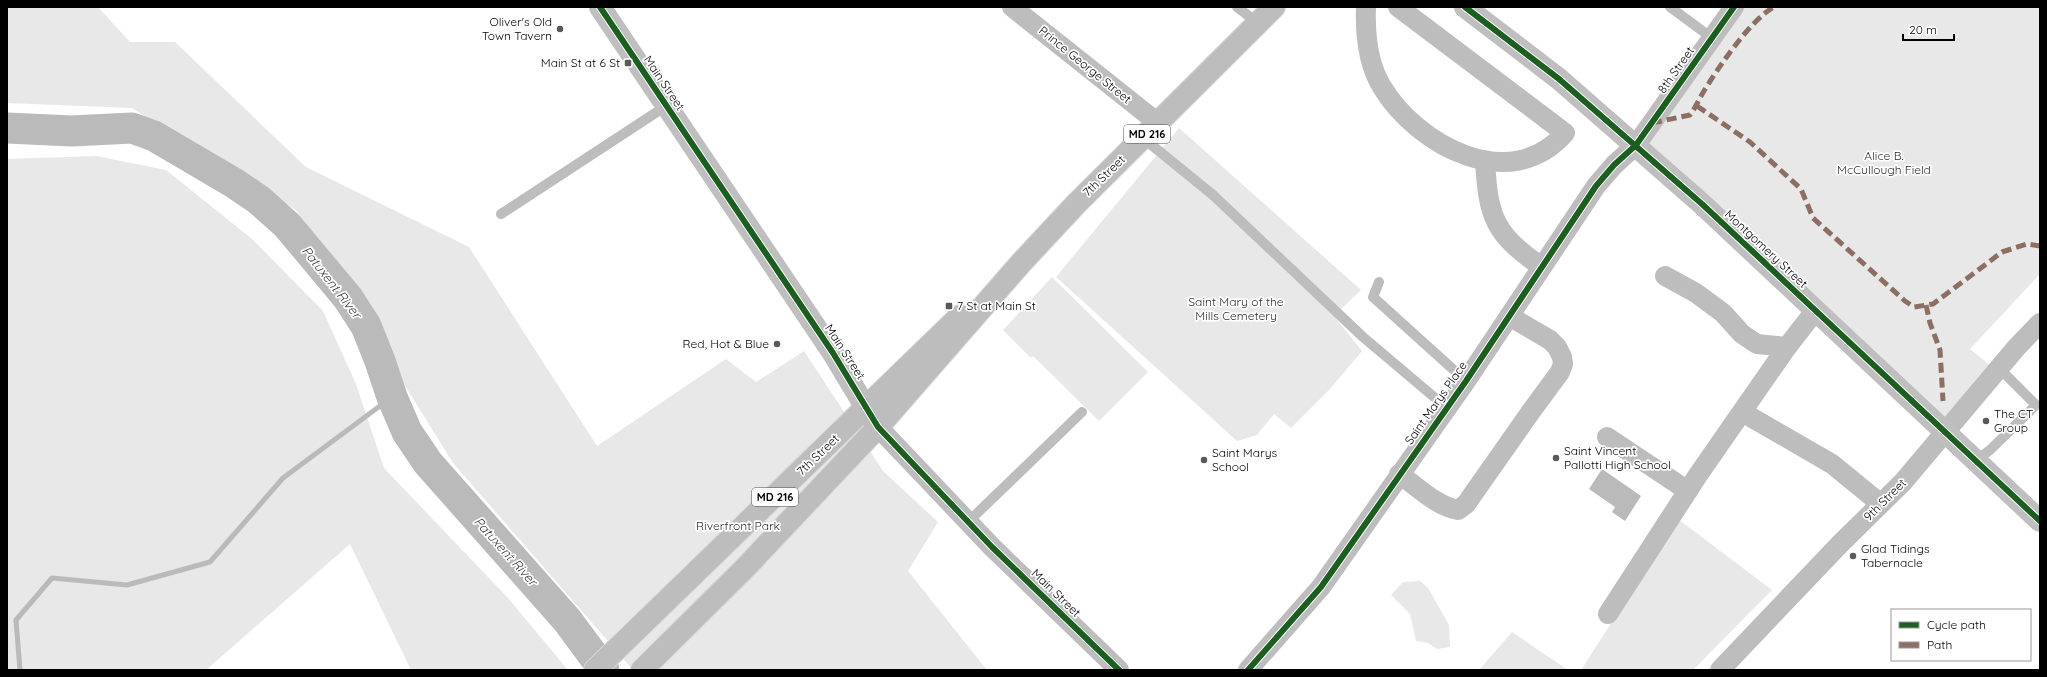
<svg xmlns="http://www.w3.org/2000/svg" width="2047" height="677" font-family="Quicksand,sans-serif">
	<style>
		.green { fill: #e8e8e8 }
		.water { fill: #bababa }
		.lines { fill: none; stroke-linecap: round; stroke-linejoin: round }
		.stream { stroke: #bababa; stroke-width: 5 }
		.river { stroke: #bababa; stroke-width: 31 }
		.primary-casing { stroke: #dbdbdb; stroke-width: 24 }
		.lane { stroke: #bdbdbd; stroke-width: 10 }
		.street { stroke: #bdbdbd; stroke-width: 20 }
		.secondary { stroke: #bfbfbf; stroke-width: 22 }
		.primary { stroke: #bdbdbd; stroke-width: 22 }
		.quiet { stroke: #8d6e63; stroke-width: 5; stroke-dasharray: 10 5; stroke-linecap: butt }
		.cycleway-casing { stroke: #fff; stroke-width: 8 }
		.cycleway { stroke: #1b5e20; stroke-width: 6 }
		.poi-dot { fill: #595959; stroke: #fff; stroke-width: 1.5 }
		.labels { text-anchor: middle; stroke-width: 3.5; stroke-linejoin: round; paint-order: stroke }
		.shield { fill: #fff; stroke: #4c4c4c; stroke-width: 1 }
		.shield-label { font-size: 11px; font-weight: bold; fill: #000 }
		.poi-label { font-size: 12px; fill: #000; stroke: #fff; text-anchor: start }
		.street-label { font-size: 12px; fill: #000; stroke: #fff }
		.park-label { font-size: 12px; fill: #2d2d2d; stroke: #fff }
		.water-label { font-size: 13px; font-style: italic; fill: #3e3e3e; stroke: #fff }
	</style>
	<rect width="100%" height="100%" fill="#fff"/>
	<path class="green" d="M7,7H98L130,42H175L306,167L469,247L597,446L726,359L756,382L804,351L883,471L938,522L908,571L987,670H633L453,463L296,210L132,108L7,103Z
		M1734,7H2040V274L1970,349L1997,371L1944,433L1636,145Z
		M1179,128L1361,290L1334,316L1362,351L1329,390L1291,428L1274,414L1257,435L1237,441L1056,277Z
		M96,156L166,170L252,239L323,311L356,384L384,468L508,598L568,670H411L350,544L206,670H7V159Z
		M1052,277L1148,372L1099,421L1033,356L1031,358L1003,330Z
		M1678,519L1772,590L1693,670H1581Z
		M1420,581L1428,588L1449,625L1450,647L1437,649L1428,643L1416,641L1410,614L1391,595L1403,582Z
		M1512,632L1568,670H1479Z"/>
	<path class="water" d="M1602,469L1641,496L1625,521L1612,512L1615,507L1589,489Z"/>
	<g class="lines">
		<path class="stream" d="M20,670L16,620L52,578L127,585L210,562L283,478L392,397"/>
		<path class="river" d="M7,128L72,131L132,128L154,136L234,183L259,200L287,225L348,298L366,326L380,361L392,397L407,432L428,463L567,620L604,670"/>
		<g class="primary-casing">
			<path id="primary" d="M595,670L960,316
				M642,670L746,567L878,427L1021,263L1076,204L1274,7"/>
		</g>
		<path class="lane" d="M1237,7L1258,23
			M1670,7L1712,38
			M1143,138L1213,195L1363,337L1447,408
			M501,214L666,106
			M1379,282L1373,297L1466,381
			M1975,461L1990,450L2036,405L1999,368
			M968,522L1082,412"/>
		<path class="street" d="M1012,7L1158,123
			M1366,7C1365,33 1368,64 1382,87C1417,145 1510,196 1565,133L1398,7
			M1485,160C1488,217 1494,234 1542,267
			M1665,276L1696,293L1723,313L1742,334L1757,344L1787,347L1815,311
			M1742,412L1832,464L1881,504
			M878,427L992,547L1119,670
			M1607,437L1688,491
			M1399,474C1417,486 1436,506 1458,510L1466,504L1532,410L1560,372L1563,364L1562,357L1557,347L1550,340L1509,316
			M1608,614L1698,475L1787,347
			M1248,670L1321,587L1466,381L1596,186L1614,165L1636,145L1734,7
			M1720,670L1840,544L1903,482L2016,348L2040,323"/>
		<path class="secondary" d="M600,7L833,353L875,423
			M1465,7L1559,79L1702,204L2040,521"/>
		<use href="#primary" class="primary"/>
		<path class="quiet" d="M1697,106L1750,142L1801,189L1813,218L1905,301L1914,307L1933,304L2002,252L2027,244L2040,246
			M1652,123L1690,115C1696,107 1699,99 1704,91C1718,68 1751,19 1774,7
			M1926,305L1930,323L1940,350L1943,401"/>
		<g class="cycleway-casing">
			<path id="cycleway" d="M600,7L833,353L878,427L992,547L1119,670
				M1465,7L1559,79L1702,204L2040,521
				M1248,670L1321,587L1466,381L1596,186L1614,165L1636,145L1734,7"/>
		</g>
		<use href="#cycleway" class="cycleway"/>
	</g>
	<g class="poi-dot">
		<circle cx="560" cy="29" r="4"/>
		<rect x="624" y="59" width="8" height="8" rx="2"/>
		<rect x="945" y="302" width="8" height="8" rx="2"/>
		<circle cx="777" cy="344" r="4"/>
		<circle cx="1986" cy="421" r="4"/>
		<circle cx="1556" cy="458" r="4"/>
		<circle cx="1204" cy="460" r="4"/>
		<circle cx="1853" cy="556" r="4"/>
	</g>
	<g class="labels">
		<g class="shield">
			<rect x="1124" y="125" width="46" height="18" rx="3"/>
			<rect x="752" y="488" width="46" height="18" rx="3"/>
		</g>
		<g class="shield-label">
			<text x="1147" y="138">MD 216</text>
			<text x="775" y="501">MD 216</text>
		</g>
		<g class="poi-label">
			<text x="552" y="26" text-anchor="end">Oliver's Old<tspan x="552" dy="14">Town Tavern</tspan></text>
			<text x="620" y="67" text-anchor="end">Main St at 6 St</text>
			<text x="957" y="310">7 St at Main St</text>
			<text x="769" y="348" text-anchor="end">Red, Hot &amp; Blue</text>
			<text x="1994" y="418">The CT<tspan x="1994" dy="14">Group</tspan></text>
			<text x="1564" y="455">Saint Vincent<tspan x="1564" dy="14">Pallotti High School</tspan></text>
			<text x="1212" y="457">Saint Marys<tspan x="1212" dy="14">School</tspan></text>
			<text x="1861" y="553">Glad Tidings<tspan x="1861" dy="14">Tabernacle</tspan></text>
		</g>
		<g class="street-label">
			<text transform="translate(1085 65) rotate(39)" y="4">Prince George Street</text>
			<text transform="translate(1676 70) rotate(-55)" y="4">8th Street</text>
			<text transform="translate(664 83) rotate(56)" y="4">Main Street</text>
			<text transform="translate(1104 176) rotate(-44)" y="4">7th Street</text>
			<text transform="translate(1766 249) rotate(43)" y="4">Montgomery Street</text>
			<text transform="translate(845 352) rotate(57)" y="4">Main Street</text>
			<text transform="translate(1436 403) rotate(-55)" y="4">Saint Marys Place</text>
			<text transform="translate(818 455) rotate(-44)" y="4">7th Street</text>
			<text transform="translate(1885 500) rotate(-45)" y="4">9th Street</text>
			<text transform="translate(1056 593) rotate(44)" y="4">Main Street</text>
		</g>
		<g class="park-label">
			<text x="1884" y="160">Alice B.<tspan x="1884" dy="14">McCullough Field</tspan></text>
			<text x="1236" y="306">Saint Mary of the<tspan x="1236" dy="14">Mills Cemetery</tspan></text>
			<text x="738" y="530">Riverfront Park</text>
		</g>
		<g class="water-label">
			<text transform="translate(332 282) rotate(52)" y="5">Patuxent River</text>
			<text transform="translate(506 551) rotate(48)" y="5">Patuxent River</text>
		</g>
	</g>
	<rect width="2047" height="677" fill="none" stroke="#000000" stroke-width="16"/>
	<rect x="1891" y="609" width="140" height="52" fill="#ffffff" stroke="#999999"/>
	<rect x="1899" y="622" width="20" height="6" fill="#1b5e20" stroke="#999999"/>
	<text x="1927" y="629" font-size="12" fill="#000000">Cycle path</text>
	<rect x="1899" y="642" width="20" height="6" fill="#8d6e63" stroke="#999999"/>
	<text x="1927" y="649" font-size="12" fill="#000000">Path</text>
	<path d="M1903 34v6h51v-6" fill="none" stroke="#000000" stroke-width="2"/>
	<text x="1909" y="34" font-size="12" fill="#000000" stroke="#ffffff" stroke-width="3" paint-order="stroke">20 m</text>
</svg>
